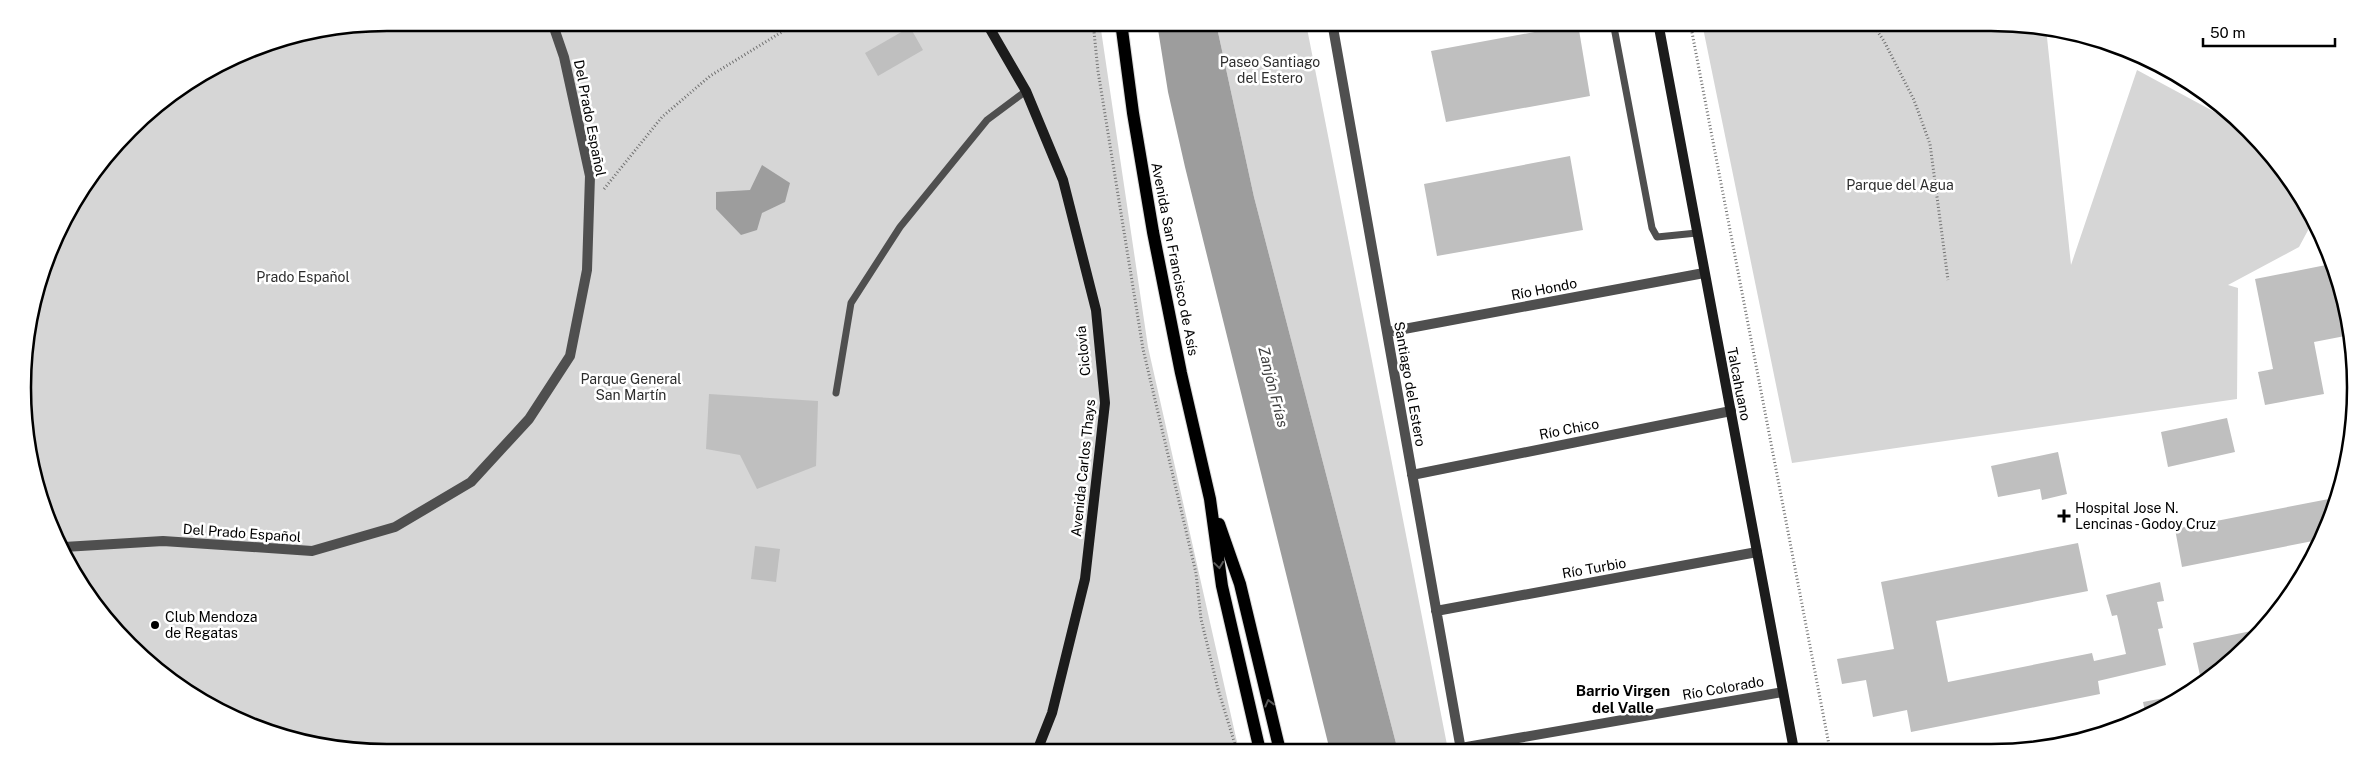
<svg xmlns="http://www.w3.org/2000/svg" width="2378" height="775" font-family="'Public Sans',sans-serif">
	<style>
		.green { fill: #d6d6d6 }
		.water { fill: #9d9d9d }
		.building { fill: #bfbfbf }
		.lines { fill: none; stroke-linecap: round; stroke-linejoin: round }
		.primary-casing { stroke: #dbdbdb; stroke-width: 14 }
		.path { stroke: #717171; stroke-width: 3; stroke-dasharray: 1 2.5; stroke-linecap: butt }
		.lane { stroke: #4f4f4f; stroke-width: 7 }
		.street { stroke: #4f4f4f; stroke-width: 10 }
		.secondary { stroke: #1c1c1c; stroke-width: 10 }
		.primary { stroke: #000; stroke-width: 12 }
		.oneway { stroke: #595959 }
		.poi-dot { fill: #000; stroke: #fff; stroke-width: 2 }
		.labels { text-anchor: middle; stroke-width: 5; stroke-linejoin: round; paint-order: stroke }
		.park-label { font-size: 14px; fill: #2d2d2d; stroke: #fff }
		.street-label { font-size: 14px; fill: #000; stroke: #fff }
		.poi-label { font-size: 14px; fill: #000; stroke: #fff; text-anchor: start }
		.water-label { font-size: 15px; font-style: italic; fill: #3e3e3e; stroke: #fff }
		.neighbourhood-label { font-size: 15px; font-weight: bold; fill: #000; stroke: #fff }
		.rim { fill: none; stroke: #000; stroke-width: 2.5 }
	</style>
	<rect width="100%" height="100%" fill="#fff"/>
	<path class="green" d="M388,22L1100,23L1148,347L1239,751L387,752L316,745L248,725L184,691L129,645L84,591L35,482L23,412L26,340L60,226L98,165L147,113L248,50L317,29Z
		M1990,22L2046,28L2071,265L2137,70L2250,131L2294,185L2313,221L2299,247L2228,285L2238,288L2237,399L1792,463L1702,23Z
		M1216,23H1306L1448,750L1398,751L1254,197Z"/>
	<path class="water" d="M1157,23H1216L1254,197L1398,751H1330L1185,167L1168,92Z
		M762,165L790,183L785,202L762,213L757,230L741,235L716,209V192L750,190Z"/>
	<path class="building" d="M1578,24L1590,96L1446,122L1431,51Z
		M910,27L923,50L878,76L865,53Z
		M1570,156L1583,230L1437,256L1424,184Z
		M2331,264L2345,336L2314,342L2324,394L2265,405L2258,372L2273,369L2255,279Z
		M709,394L818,401L816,466L757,489L740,455L706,449Z
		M2227,418L2235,452L2168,467L2161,432Z
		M2058,452L2067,494L2042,500L2040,489L1998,497L1991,466Z
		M2334,498L2318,540L2182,567L2175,529Z
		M2078,543L2088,591L1936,621L1948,682L2092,653L2094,661L2126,654L2117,615L2112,616L2106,595L2160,582L2164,601L2157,602L2163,628L2158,629L2166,665L2098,681L2100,694L1911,732L1907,710L1873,717L1866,680L1842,684L1837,659L1894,649L1881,582Z
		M755,546L780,549L776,582L751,579Z
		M2261,629L2248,646L2201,680L2193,643Z
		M2180,695L2152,715L2146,717L2143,702Z"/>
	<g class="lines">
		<g class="primary-casing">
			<path id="primary" d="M1121,22L1133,113L1153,232L1181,373L1210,499L1222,586L1260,751
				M1219,524L1240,584L1280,751"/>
		</g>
		<path class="path" d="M1093,22L1098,71L1143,349L1196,573L1201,619L1218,689L1237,751
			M1690,22L1830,750
			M1871,22L1884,41L1914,100L1930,144L1948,280
			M604,189L662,117L710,76L798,22"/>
		<path class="lane" d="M1613,22L1652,228L1657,237L1697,233
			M836,393L851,303L900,227L987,120L1026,91"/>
		<path class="street" d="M1332,22L1461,750
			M1388,332L1704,273
			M1412,475L1731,411
			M64,547L163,541L312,551L395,527L471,482L529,419L570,356L587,270L590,176L564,57L552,22
			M1436,611L1757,552
			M1461,748L1783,692"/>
		<path class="secondary" d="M986,22L1026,91L1063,180L1096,310L1105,403L1085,579L1052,713L1037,751
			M1658,22L1794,750"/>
		<use href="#primary" class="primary"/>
	</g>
	<defs><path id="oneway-chevron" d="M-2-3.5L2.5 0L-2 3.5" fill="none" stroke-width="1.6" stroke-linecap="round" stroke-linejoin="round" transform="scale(1.25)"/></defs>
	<g class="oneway">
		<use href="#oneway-chevron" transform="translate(1219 565) rotate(82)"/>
		<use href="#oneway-chevron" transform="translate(1269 703) rotate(-104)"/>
	</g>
	<g class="poi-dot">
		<path d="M2061.5 508.5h5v5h5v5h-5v5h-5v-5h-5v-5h5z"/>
		<circle cx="155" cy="625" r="5"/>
	</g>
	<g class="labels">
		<g class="park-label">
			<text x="1270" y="67">Paseo Santiago<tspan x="1270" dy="16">del Estero</tspan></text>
			<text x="1900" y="190">Parque del Agua</text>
			<text x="303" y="282">Prado Español</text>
			<text x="631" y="384">Parque General<tspan x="631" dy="16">San Martín</tspan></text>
		</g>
		<g class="street-label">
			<text transform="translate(590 118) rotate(79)" y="5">Del Prado Español</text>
			<text transform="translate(1175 259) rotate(79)" y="5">Avenida San Francisco de Asís</text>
			<text transform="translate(1544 289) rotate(-11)" y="5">Río Hondo</text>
			<text transform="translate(1083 351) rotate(-96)" y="5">Ciclovía</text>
			<text transform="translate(1410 384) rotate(80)" y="5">Santiago del Estero</text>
			<text transform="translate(1739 384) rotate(79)" y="5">Talcahuano</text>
			<text transform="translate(1569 429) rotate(-11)" y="5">Río Chico</text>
			<text transform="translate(1083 468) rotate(-84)" y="5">Avenida Carlos Thays</text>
			<text transform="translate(242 533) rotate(4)" y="5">Del Prado Español</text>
			<text transform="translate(1594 568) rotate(-10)" y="5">Río Turbio</text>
			<text transform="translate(1723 688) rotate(-10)" y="5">Río Colorado</text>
		</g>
		<g class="poi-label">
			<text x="2075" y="513">Hospital Jose N.<tspan x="2075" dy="16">Lencinas - Godoy Cruz</tspan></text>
			<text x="165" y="622">Club Mendoza<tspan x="165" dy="16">de Regatas</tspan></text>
		</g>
		<g class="water-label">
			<text transform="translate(1273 387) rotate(76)" y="5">Zanjón Frías</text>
		</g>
		<g class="neighbourhood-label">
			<text x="1623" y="696">Barrio Virgen<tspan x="1623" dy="17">del Valle</tspan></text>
		</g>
	</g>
	<path d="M0 0H2378V775H0ZM387 31H1991A356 356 0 0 1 2347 387V388A356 356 0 0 1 1991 744H387A356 356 0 0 1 31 388V387A356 356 0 0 1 387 31Z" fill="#fff" fill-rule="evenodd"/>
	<path class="rim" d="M387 31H1991A356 356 0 0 1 2347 387V388A356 356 0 0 1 1991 744H387A356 356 0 0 1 31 388V387A356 356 0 0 1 387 31Z"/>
	<path d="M2203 38v8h132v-8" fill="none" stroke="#000000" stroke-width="2.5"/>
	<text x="2210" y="38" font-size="15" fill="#000000" stroke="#ffffff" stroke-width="4" paint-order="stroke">50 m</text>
</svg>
